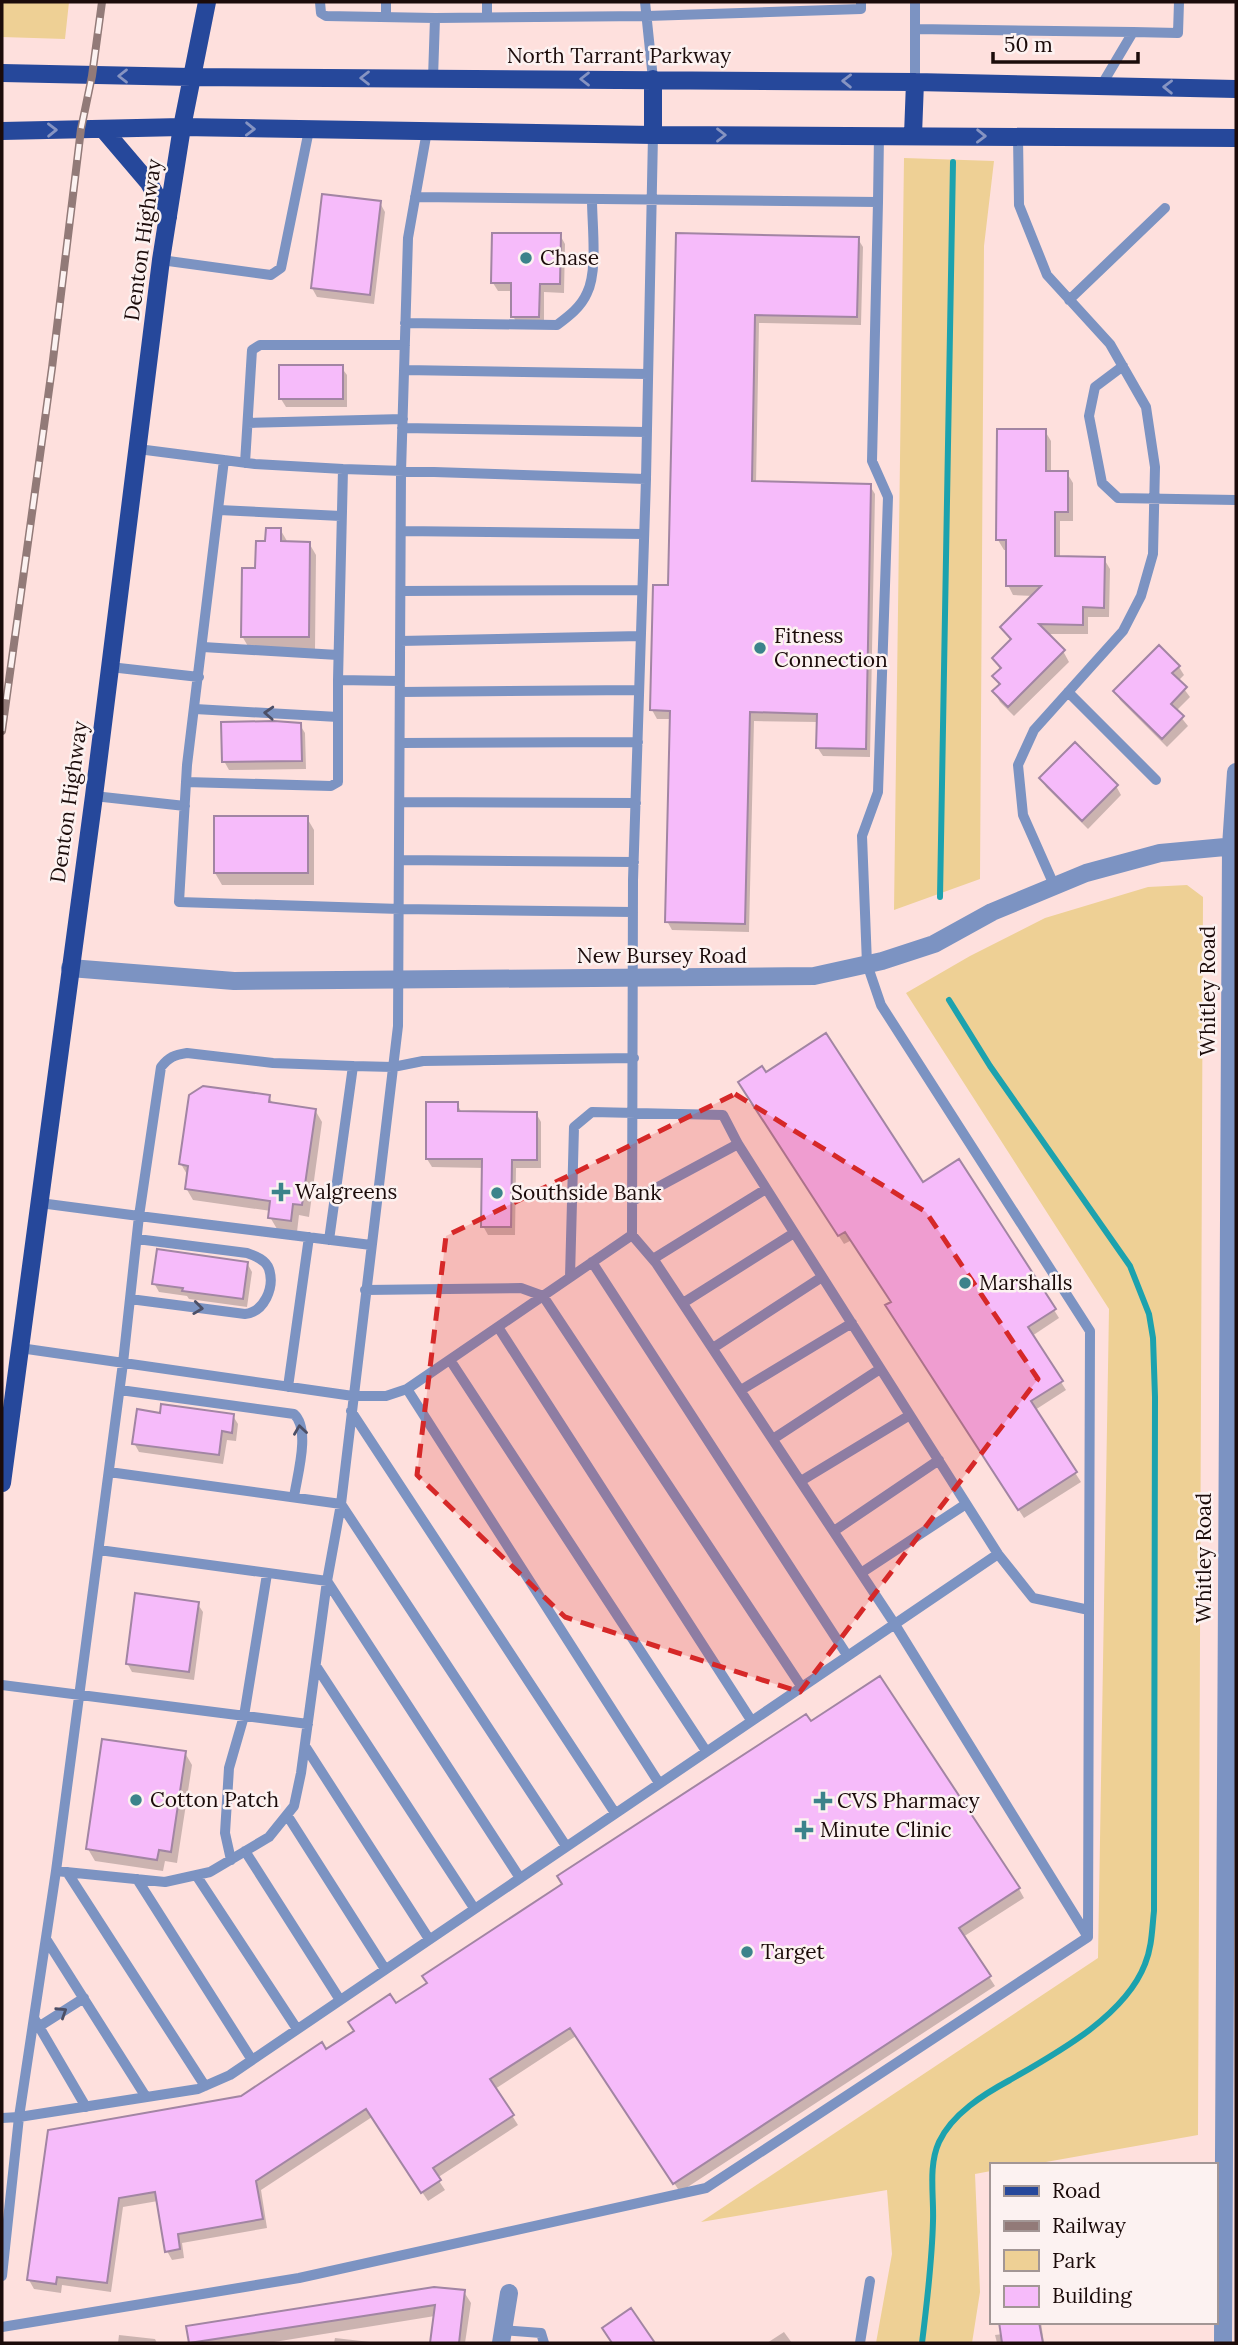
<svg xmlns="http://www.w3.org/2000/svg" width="1238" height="2345" font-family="Lora,serif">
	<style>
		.green { fill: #eed095 }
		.shadow { fill: #0003 }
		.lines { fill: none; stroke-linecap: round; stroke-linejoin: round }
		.stream { stroke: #1ca2ae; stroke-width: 6 }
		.building { fill: #f6bbfa; stroke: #a285a3; stroke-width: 2 }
		.service { stroke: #7c93c2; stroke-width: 10 }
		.minor { stroke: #7c93c2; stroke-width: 18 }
		.tertiary { stroke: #7c93c2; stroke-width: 18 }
		.primary { stroke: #26489b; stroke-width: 18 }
		.rail-casing { stroke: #927a78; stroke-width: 8 }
		.rail { stroke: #fcf2f1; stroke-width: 5; stroke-dasharray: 16; stroke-linecap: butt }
		.oneway { stroke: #8694c2 }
		.oneway2 { stroke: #4c4f66 }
		.marked { fill: #d62828; fill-opacity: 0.2; stroke: #d62828; stroke-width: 5; stroke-dasharray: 14 9; stroke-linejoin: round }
		.poi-dot { fill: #3c838b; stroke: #fcf2f1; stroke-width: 2.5 }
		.labels { text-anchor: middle; stroke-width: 5; stroke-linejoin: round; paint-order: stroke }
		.street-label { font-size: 21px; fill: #1b0b0a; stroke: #fcf2f1 }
		.poi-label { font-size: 21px; fill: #1b0b0a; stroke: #fcf2f1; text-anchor: start }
	</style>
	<rect width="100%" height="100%" fill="#fee0dd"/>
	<path class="green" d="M2,2H69L65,39L2,37Z
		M904,158L994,161L984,246L980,879L894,910Z
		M1187,885L1203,897L1198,2135L1029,2165H991V2171L975,2174L980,2292L972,2343H876L892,2254L887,2190L701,2222L1098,1958L1109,1309L906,993L970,956L1045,918L1148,887Z"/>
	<path class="shadow" d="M380,203L385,212L374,304L317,297L312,288Z
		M560,235L565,244L564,293L544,292V325H518L513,316V291H498L493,283Z
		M678,235L858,239L863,247L861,325L759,323L756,483L870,486L875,494L870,757L823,756L817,747L818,722L754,721L749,932L672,930L667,921L671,719H657L652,710L670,587Z
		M341,367L347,375V407H286L281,399Z
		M1045,431L1051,441V473H1067L1073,483V521H1060V558L1104,559L1110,569L1109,617H1088V634H1046L1063,651L1069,662L1014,716L1000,702L994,692L1000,686L995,677L1001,670L994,659L1011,641L1002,628L1034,596L1013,595L1008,585V550H1004L998,540Z
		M280,529L287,541L309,543L316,555L315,649L249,648L242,636L267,542Z
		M1179,667L1184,675L1178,681L1190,697L1176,711L1188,726L1167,747L1120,700L1115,691Z
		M300,725L305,733L306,769L229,770L224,761Z
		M1041,779L1116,786L1121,795L1088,829L1046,787Z
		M307,818L314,830V885H222L215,873Z
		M766,1074L1054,1310L1059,1318L1032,1336L1066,1390L1035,1410L1081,1482L1024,1518L892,1315V1302L852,1240L844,1244L745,1091Z
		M269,1097L273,1104L315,1110L322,1122L309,1217L299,1215L297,1232L277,1229L270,1217L271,1211L193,1200L186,1188L188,1176L181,1164Z
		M457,1104L462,1113H536L541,1122V1168H516L515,1235H488L483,1226L484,1168L432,1167L427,1159Z
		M247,1263L252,1272L247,1307L189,1299L187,1296L159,1292L154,1283Z
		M161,1415L233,1416L238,1424L236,1441L227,1440L223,1464L139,1452L134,1443Z
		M197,1603L203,1612L194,1680L132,1672L127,1663Z
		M810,1724L1019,1889L1024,1898L963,1937L995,1986L680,2192L576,2036L495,2089L518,2125L437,2178L445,2190L428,2201L372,2117L261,2190L267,2228L182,2243L184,2258L172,2260L167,2251L158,2201L123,2207L111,2292L62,2285L61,2293L34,2289L29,2280L50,2131L241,2098L326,2051Z
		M185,1753L192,1765L177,1863L165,1861L163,1871L95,1861L88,1849Z
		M464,2292L471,2303L465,2343H432L435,2316L268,2343H191L188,2327Z
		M1001,2322H1041L1044,2343H997L995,2335L1003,2334Z
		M784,2332L792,2343H767Z
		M119,2335L155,2339L157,2343H118Z
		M335,2338L379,2343H334Z"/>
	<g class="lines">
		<path class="stream" d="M940,897L953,162
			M922,2343C927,2303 932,2262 933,2221C934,2196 928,2166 939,2142C952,2114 984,2094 1010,2080C1057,2053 1125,2016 1145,1964C1152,1947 1152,1929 1154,1911L1155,1397L1153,1338L1149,1314L1130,1266L990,1066L949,1000"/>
	</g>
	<path class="building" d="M322,194L381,201L370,295L311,288Z
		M492,233H561L560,284H540L539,317H511V283H491Z
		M676,233L859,237L857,317L755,315L752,481L871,484L866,749L816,748L817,714L750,712L745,924L665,922L670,711L650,710L653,585H668Z
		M279,365H343V399H279Z
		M997,429H1046V471H1068V512H1055V556L1105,557L1104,608L1083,607V625L1039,624L1065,650L1008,707L992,691L1000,684L992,676L1001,668L992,658L1011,639L1000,627L1041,586H1006V540H996Z
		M266,528H281V541L310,542L309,637H241L242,568H255L256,541H265Z
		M1159,645L1180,666L1172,673L1187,687L1171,704L1184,716L1162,739L1113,691Z
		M274,721L301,723L302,761L222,762L221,722Z
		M1075,742L1118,785L1082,821L1039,778Z
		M214,816H308V873H214Z
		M826,1033L923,1182L959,1159L1056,1309L1028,1327L1063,1381L1031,1401L1077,1472L1018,1510L885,1305L891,1302L845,1232L838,1236L738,1082L762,1066L766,1072Z
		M203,1086L270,1095L269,1102L316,1109L302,1205L293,1204L291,1221L268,1218L270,1201L185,1189L188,1166L179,1164L189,1095Z
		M426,1102H458V1111L537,1112V1160H512L511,1227H481L482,1159H426Z
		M157,1249L248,1262L243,1299L182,1291L183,1288L152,1284Z
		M161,1404L234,1414L232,1433L222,1431L219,1455L132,1444L137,1409L160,1413Z
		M135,1593L199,1602L189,1672L126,1664Z
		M880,1676L1020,1888L959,1928L991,1976L673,2184L570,2028L490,2079L514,2115L433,2168L441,2180L421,2193L366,2109L256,2181L263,2219L178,2234L180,2249L165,2252L155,2192L119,2198L107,2283L57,2277L56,2284L27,2280L48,2130L241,2096L322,2042L326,2049L354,2031L348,2022L390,1994L396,2003L427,1983L422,1976L562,1884L557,1876L806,1714L811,1721Z
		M102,1739L186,1751L171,1852L159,1850L157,1860L86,1849Z
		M434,2287L465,2290L459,2343H430L435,2305L189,2343L186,2326Z
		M631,2308L655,2343H612L602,2328Z
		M999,2322H1039L1043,2343H1002Z"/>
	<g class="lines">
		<path class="service" d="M320,2L321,13L326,16L435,18L433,78
			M386,2V16
			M487,2V17
			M645,2L653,79
			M435,18L647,16L861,9V2
			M915,29L1133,32
			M915,82V2
			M1101,86L1133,32L1178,33L1179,2
			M1018,136L1019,205L1047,275L1110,344L1146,407L1155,467L1153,554L1141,596L1123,631L1034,730L1018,765L1023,815L1054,885
			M415,197L878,202L879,135
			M161,260L271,275L281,268L309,130
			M1069,300L1165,208
			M405,323L557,325C569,316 581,307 587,293C598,271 592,225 592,200
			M1123,366L1095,387L1089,416L1102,483L1118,498L1236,500
			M404,370L648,374
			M248,423L403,419
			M402,428L647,432
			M138,449L255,464L343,469L646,479L653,135
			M224,460L187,765L179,902L400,909L633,912
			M245,463L252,350L260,345H405
			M219,510L341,516
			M401,531L644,534
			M401,591L642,590
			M400,641L641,636
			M203,647L338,655
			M110,667L199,677
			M338,680L343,469
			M400,692L639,690
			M1068,692L1156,780
			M195,709L338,717
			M400,743L638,742
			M186,782L331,786L338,782V680L400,681
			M94,796L185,806
			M400,802L636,803
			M400,860L634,862
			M738,1144L998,1554L1033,1598L1089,1610L1090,1331L881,1005L867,964L862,836L878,792L888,497L872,461L878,202
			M40,1203L139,1216L161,1067C169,1057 174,1055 187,1053L273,1063L353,1066L393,1067L423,1061L634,1058
			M632,1235L656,1263L894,1623L1088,1937
			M329,1240L353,1066
			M653,1259L766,1189
			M592,1262L847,1655
			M570,1277L574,1127L592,1112L723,1115L738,1144L634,1200
			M365,1290L521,1288L543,1296L801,1686
			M130,1299L245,1314C264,1312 275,1288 269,1269C266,1260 256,1256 247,1253L137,1239
			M683,1303L794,1233
			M498,1327L751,1720
			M20,1348L353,1396H386L407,1389L632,1235L633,880L646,479
			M713,1348L822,1277
			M450,1360L706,1751
			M288,1387L309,1237
			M407,1389L659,1783
			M120,1390L294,1414C311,1429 297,1476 294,1497
			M741,1390L852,1323
			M351,1411L615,1813
			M773,1439L880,1369
			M109,1472L341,1504L566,1846
			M801,1481L910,1415
			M834,1531L939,1460
			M99,1550L327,1581L520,1878
			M861,1573L966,1504
			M316,1666L474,1908
			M2,1685L308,1724
			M305,1746L429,1939
			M287,1815L385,1969
			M245,1851L340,2000
			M231,1860L225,1833L229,1768L244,1716L267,1574
			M56,1871L165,1882L210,1872L269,1837L294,1806L301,1773L327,1581L341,1504L398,1026L401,472L408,238L427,131
			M67,1872L205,2086
			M196,1875L297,2029
			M137,1879L252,2060
			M46,1939L146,2097
			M34,2018L86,2107
			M40,2026L84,1998
			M2,2118L19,2117L198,2089L230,2075L998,1554
			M2,2276L19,2117L56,1871L123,1363L139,1216L371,1245
			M2,2327L299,2278L706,2188L1088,1937L1089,1610
			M503,2330L541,2333L544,2343
			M860,2343L870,2281"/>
		<path class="minor" d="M501,2343L509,2293"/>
		<path class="tertiary" d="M70,968L234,981L814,976L882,961L934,944L992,912L1086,873L1160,853L1236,846
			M1223,2343L1231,846L1236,772"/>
		<path class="primary" d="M2,73L191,77L915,82L1236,89
			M103,129L149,183L168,217
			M2,131L182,127L653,135L1236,138
			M653,135V79
			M913,135L915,82
			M2,1483L94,796L161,260L182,127L207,2"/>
		<g class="rail-casing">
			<path id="rail" d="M2,731L52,368L81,129L92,76L102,2"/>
		</g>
		<use href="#rail" class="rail"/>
	</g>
	<defs><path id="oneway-chevron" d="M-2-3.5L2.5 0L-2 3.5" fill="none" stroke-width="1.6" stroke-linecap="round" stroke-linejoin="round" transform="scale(1.75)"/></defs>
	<g class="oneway">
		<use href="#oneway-chevron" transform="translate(123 76) rotate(-180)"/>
		<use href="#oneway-chevron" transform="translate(365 78) rotate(-180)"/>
		<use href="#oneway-chevron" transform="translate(585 79) rotate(-180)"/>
		<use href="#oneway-chevron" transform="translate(847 81) rotate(-179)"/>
		<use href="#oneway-chevron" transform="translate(1168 87) rotate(-179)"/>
		<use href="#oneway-chevron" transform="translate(250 129) rotate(1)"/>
		<use href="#oneway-chevron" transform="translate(52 130) rotate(-1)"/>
		<use href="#oneway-chevron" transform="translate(721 135)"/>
		<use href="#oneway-chevron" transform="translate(981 136) rotate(1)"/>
	</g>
	<g class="oneway2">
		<use href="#oneway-chevron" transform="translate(269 713) rotate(-177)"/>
		<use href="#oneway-chevron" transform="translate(198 1308) rotate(7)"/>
		<use href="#oneway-chevron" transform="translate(300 1430) rotate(-98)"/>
		<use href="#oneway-chevron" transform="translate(62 2012) rotate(-33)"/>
	</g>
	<path class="marked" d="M735,1094L926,1212L1038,1379L800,1692L565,1617L417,1475L446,1236Z"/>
	<g class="poi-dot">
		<circle cx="526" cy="258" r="7"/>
		<circle cx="760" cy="648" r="7"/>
		<path d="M277.5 1181.5h7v7h7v7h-7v7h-7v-7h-7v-7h7z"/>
		<circle cx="497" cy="1193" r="7"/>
		<circle cx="965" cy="1283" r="7"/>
		<circle cx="136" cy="1800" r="7"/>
		<path d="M819.5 1790.5h7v7h7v7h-7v7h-7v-7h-7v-7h7z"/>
		<path d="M800.5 1819.5h7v7h7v7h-7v7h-7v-7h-7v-7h7z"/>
		<circle cx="747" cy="1952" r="7"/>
	</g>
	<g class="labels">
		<g class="street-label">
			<text x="619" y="63">North Tarrant Parkway</text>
			<text transform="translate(143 240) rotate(-82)" y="7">Denton Highway</text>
			<text transform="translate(69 802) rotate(-82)" y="7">Denton Highway</text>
			<text x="662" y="963">New Bursey Road</text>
			<text transform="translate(1208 991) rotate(-90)" y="7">Whitley Road</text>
			<text transform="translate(1204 1558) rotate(-90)" y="7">Whitley Road</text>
		</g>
		<g class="poi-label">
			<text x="540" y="265">Chase</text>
			<text x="774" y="643">Fitness<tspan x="774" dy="24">Connection</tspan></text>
			<text x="295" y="1199">Walgreens</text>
			<text x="511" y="1200">Southside Bank</text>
			<text x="979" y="1290">Marshalls</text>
			<text x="150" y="1807">Cotton Patch</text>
			<text x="837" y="1808">CVS Pharmacy</text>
			<text x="820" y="1837">Minute Clinic</text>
			<text x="761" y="1959">Target</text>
		</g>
	</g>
	<rect width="1238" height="2345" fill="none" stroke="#1b0b0a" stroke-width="7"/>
	<rect x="990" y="2163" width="228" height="161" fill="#fcf2f1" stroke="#a29695" stroke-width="2"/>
	<rect x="1004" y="2186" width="35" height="10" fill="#26489b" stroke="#a29695" stroke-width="2"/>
	<text x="1052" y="2198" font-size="21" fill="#1b0b0a">Road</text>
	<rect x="1004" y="2221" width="35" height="10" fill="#927a78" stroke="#a29695" stroke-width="2"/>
	<text x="1052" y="2233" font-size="21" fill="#1b0b0a">Railway</text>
	<rect x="1004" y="2250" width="35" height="21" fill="#eed095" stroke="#a29695" stroke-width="2"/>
	<text x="1052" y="2268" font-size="21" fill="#1b0b0a">Park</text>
	<rect x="1004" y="2286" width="35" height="21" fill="#f6bbfa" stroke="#a29695" stroke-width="2"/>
	<text x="1052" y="2303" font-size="21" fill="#1b0b0a">Building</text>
	<path d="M993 52v10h145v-10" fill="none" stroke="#1b0b0a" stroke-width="3.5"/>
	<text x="1004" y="52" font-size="21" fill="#1b0b0a" stroke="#fcf2f1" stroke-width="5" paint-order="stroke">50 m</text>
</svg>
